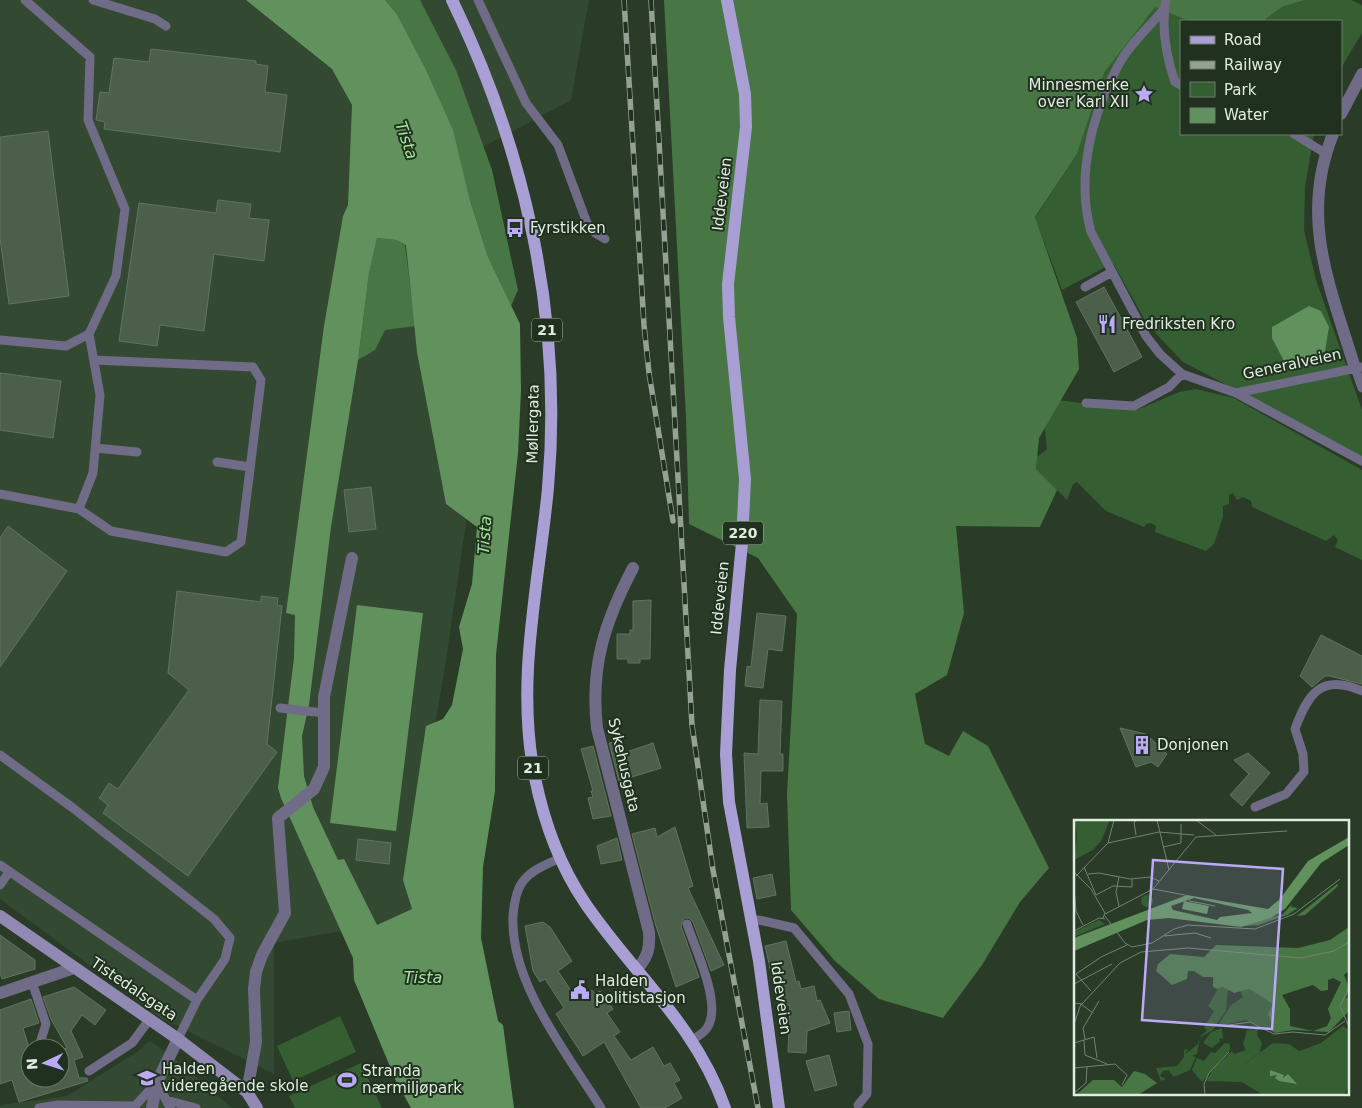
<svg xmlns="http://www.w3.org/2000/svg" width="1362" height="1108" font-family="'DejaVu Sans',sans-serif">
	<style>
		.built { fill: #334931 }
		.green { fill: #355e32 }
		.forest { fill: #487745 }
		.water { fill: #61925e; fill-rule: evenodd }
		.building { fill: #4c5f4b; stroke: #61745f }
		.lines { fill: none; stroke-linecap: round; stroke-linejoin: round }
		.lane { stroke: #706b86; stroke-width: 9 }
		.street { stroke: #706b86; stroke-width: 12 }
		.secondary { stroke: #9188b3; stroke-width: 12 }
		.primary { stroke: #aa9fd5; stroke-width: 12 }
		.rail-casing { stroke: #95a293; stroke-width: 5.5 }
		.rail { stroke: #20311f; stroke-width: 4; stroke-dasharray: 11; stroke-linecap: butt }
		.labels { text-anchor: middle; stroke-width: 4; stroke-linejoin: round; paint-order: stroke }
		.shield { fill: #20311f; stroke: #a8b5a7; stroke-width: 1 }
		.shield-label { font-size: 14px; font-weight: bold; fill: #e2ede1 }
		.poi-label { font-size: 15px; fill: #e2ede1; stroke: #20311f; text-anchor: start }
		.street-label { font-size: 15px; fill: #e2ede1; stroke: #20311f }
		.water-label { font-size: 16px; font-style: italic; fill: #a1e69c; stroke: #20311f }
		.inset-road { fill: none; stroke: #748272; stroke-width: 1 }
		.view { fill: #bbaaf6; fill-opacity: 0.15; stroke: #bbaaf6; stroke-width: 2.5 }
		.inset-edge { fill: none; stroke: #e2ede1; stroke-width: 2.5 }
	</style>
	<rect width="100%" height="100%" fill="#2a3b28"/>
	<path class="built" d="M0,0H589L571,100L479,149L416,250L466,523L445,667L410,870L413,909L377,925L274,943V1074L161,1018L0,899Z
		M150,1041L175,1059L232,1108H0V1105L67,1096L137,1052Z"/>
	<path class="green" d="M1305,0H1351L1362,5V33L1341,68V21H1263L1282,7Z
		M1155,6L1189,21H1181V134H1314L1305,187L1304,230L1316,280L1362,410V456L1183,362L1147,324L1113,263L1062,290L1035,218L1077,154L1104,73Z
		M1196,389L1234,398L1362,470V560L1335,547L1338,540L1334,535L1326,541L1252,507L1251,501L1243,497L1237,500L1233,493L1229,495V504L1223,506V517L1214,544L1206,551L1155,532L1156,526L1151,523L1146,524L1144,527L1106,511L1077,482L1073,484L1067,500L1036,469L1037,457L1047,449L1042,398L1137,410L1179,392Z
		M340,1016L356,1052L293,1081L277,1046Z
		M361,1063L382,1108H295L289,1096Z"/>
	<path class="forest" d="M385,0H420L456,70L492,170L518,290L511,306L488,257L469,197L396,13Z
		M664,0H1305L1282,7L1263,21H1189L1155,7L1104,73L1077,154L1035,217L1077,338L1079,369L1039,438L1036,469L1057,490L1040,527L956,526L964,613L947,675L915,694L925,744L949,756L963,731L988,746L1049,868L1020,902L982,965L943,1018L879,999L835,961L791,910L787,794L797,614L758,558L689,524L686,417Z
		M377,238L396,240L405,245L415,326L385,330L375,350L358,360L369,273Z"/>
	<path class="water" d="M246,0H385L396,13L425,68L453,130L469,197L488,257L520,324L521,391L518,453L496,655L495,791L483,867L481,938L498,1021L503,1025L514,1108H411L396,1081L354,980L353,958L281,798L278,788L294,658L295,615L286,613L324,326L343,216L348,205L352,105L332,69ZM377,238L396,240L406,245L417,352L446,504L477,527L472,584L459,627L463,649L452,705L443,719L426,726L403,880L412,909L377,925L344,859L338,860L313,807L304,776L302,736L309,705L331,527L358,360L369,273Z
		M1309,306L1321,311L1329,327L1325,351C1310,362 1303,366 1284,361L1272,338V327Z
		M357,605L423,613L396,831L330,823Z"/>
	<path class="building" d="M151,49L256,61V64L268,66L265,92L287,95L280,152L104,129L105,122L96,120L100,92L109,93L114,58L149,62Z
		M48,131L69,296L9,304L0,238V137Z
		M218,200L251,204L249,218L269,220L264,261L214,254L204,331L160,325L157,346L119,341L139,203L216,213Z
		M1104,287L1142,357L1114,372L1076,302Z
		M0,373L61,381L53,438L0,430Z
		M371,487L376,529L349,532L344,490Z
		M8,526L67,571L0,667V538Z
		M177,591L261,602V596L278,598L277,605L282,606L267,744L277,752L188,876L103,813L108,805L99,798L109,783L118,789L189,690L168,673Z
		M651,600L650,659H640V663H628V659H617V634H630V630H633V601Z
		M757,613L786,616L782,651L768,649L763,688L745,686L747,666L751,667Z
		M1321,635L1362,656V684L1329,676H1325L1312,687L1300,676Z
		M760,700L782,701L780,754H783V771H761L760,804L767,803L769,827L747,828L744,753L758,754Z
		M1120,728L1146,734L1167,754L1158,767L1151,762L1136,767Z
		M618,741L621,754L653,743L661,768L619,781L609,743Z
		M593,746L611,816L593,819L588,798L593,797L591,791H593L581,749Z
		M1248,753L1270,773L1242,806L1230,795L1249,774L1234,760Z
		M675,827L693,886L688,888L724,965L711,971L693,922L689,918H684L681,926L699,977L676,987L655,923L632,834L655,828L657,837Z
		M617,838L622,860L601,864L597,846Z
		M358,839L391,843L389,864L356,860Z
		M772,874L776,895L757,899L753,878Z
		M543,922L550,927L572,961L558,971L577,1000L592,990L595,994L600,991L613,1009L607,1013L620,1032L614,1036L631,1060L653,1047L664,1066L670,1063L680,1080L674,1083L682,1098L665,1108H641L604,1042L583,1056L556,1014L564,1008L545,979L540,982L533,971L525,926Z
		M0,935L35,960V969L2,979L0,972Z
		M786,941L796,982L799,981L801,989L814,986L817,1001L820,1000L830,1023L807,1031L806,1053L788,1052L790,1005L779,1008L765,946Z
		M74,987L106,1010L95,1025L82,1015L71,1031L83,1057L74,1060L79,1078H87L88,1081L19,1102L12,1080L0,1084V1010L31,999L39,1023L23,1028L30,1051V1078H60V1050L67,1048L51,1019L43,997Z
		M849,1011L851,1030L837,1032L834,1013Z
		M829,1055L837,1085L815,1091L806,1061Z"/>
	<g class="lines">
		<path class="lane" d="M93,0L155,19L166,26
			M478,0L526,103L558,145L587,223L595,233L605,239
			M1166,0C1161,28 1166,56 1175,82L1181,85
			M1164,9C1151,25 1133,41 1122,59C1093,109 1075,175 1091,232L1146,336L1160,354L1182,374L1236,393L1362,461
			M1294,134L1325,153
			M1085,287L1112,272
			M0,340L66,346L89,334L116,276L125,209L88,120L90,57L25,0
			M1355,368L1362,388
			M1236,393L1362,367
			M1086,403L1134,406L1169,387L1182,374
			M95,448L137,452
			M217,462L250,467
			M0,494L79,509L93,473L100,395L89,334
			M79,509L111,531L226,552L241,542L261,380L253,367L94,360
			M280,708L324,713
			M0,755L73,808L214,919L230,938L225,959L197,1000L178,1039
			M1255,807L1286,794L1304,772L1303,754L1295,729C1308,694 1321,673 1362,691
			M560,858C548,864 533,869 524,880C516,889 514,904 513,916C510,983 567,1053 601,1108
			M0,865L197,1000
			M0,885L9,872
			M750,921L759,920L794,928L849,994L868,1044L867,1094L858,1105
			M687,924C695,949 723,1005 707,1028C704,1033 697,1037 692,1040
			M32,982L46,1024L40,1043
			M89,1071L132,1043L149,1020
			M166,1100L196,1108
			M39,1108L58,1105L135,1106L157,1082L170,1108"/>
		<path class="street" d="M1341,114L1362,74
			M1333,134C1299,218 1330,286 1355,368
			M633,568C605,621 590,666 597,728L649,932C650,948 648,957 637,969
			M0,993L74,968
			M247,1092L256,1042L254,989L256,972L262,955L285,913L278,818L314,789L324,767V697L352,558
			M152,1108L157,1082L178,1039"/>
		<path class="secondary" d="M0,916L178,1039L247,1092L257,1108"/>
		<path class="primary" d="M452,0C526,152 563,319 548,488C539,584 515,681 535,778C544,822 560,866 585,903C634,975 695,1023 725,1108
			M727,0L745,94L746,127L728,284L729,317L745,479L742,543L730,670L726,754L729,802L759,961L779,1108"/>
		<g class="rail-casing">
			<path id="rail" d="M624,0L644,325L649,373L673,521
				M651,0L692,725L713,870L758,1108"/>
		</g>
		<use href="#rail" class="rail"/>
	</g>
	<defs>
		<g id="sight-bare" transform="scale(1.5)"><path d="M0-6L1.8-2.2L6-1.7L2.9 1.2L3.7 5.4L0 3.3L-3.7 5.4L-2.9 1.2L-6-1.7L-1.8-2.2Z" fill="#bbaaf6" stroke="#20311f" stroke-width="2.5" paint-order="stroke"/></g>
		<g id="bus-bare" transform="scale(1.5)"><path d="M-5-6H5V4H4V6H2V4H-2V6H-4V4H-5ZM-3.5-4V0h7V-4ZM-3.5 1.2v1.5H-2V1.2ZM2 1.2v1.5H3.5V1.2Z" fill="#bbaaf6" stroke="#20311f" stroke-width="2.5" paint-order="stroke"/></g>
		<g id="restaurant-bare" transform="scale(1.5)"><path d="M-5-6h1v4h1v-4h1v4h1v-4h1v5L-1.5 .5V6h-2V.5L-5-1ZM5-6V6H3V1.5H1.5Q1.5-4 5-6Z" fill="#bbaaf6" stroke="#20311f" stroke-width="2.5" paint-order="stroke"/></g>
		<g id="building-bare" transform="scale(1.5)"><path d="M-4-6H4V6H1V3H-1V6H-4ZM-2.5-4.3h1.7v1.8h-1.7ZM.8-4.3h1.7v1.8H.8ZM-2.5-1h1.7V.8h-1.7ZM.8-1h1.7V.8H.8Z" fill="#bbaaf6" stroke="#20311f" stroke-width="2.5" paint-order="stroke"/></g>
		<g id="civic-bare" transform="scale(1.5)"><path d="M-.6-6.5H3V-4.5H.6V-3L4-1V1h2V6H-6V1h2V-1L-.6-3ZM-1.2 2.5V6h2.4V2.5Z" fill="#bbaaf6" stroke="#20311f" stroke-width="2.5" paint-order="stroke"/></g>
		<g id="school-bare" transform="scale(1.5)"><path d="M0-5L7-2L0 1L-7-2ZM-4 1L0 2.5L4 1V4Q0 6-4 4Z" fill="#bbaaf6" stroke="#20311f" stroke-width="2.5" paint-order="stroke"/></g>
		<g id="stadium-bare" transform="scale(1.5)"><path d="M0-5a6.5 5 0 1 0 0 10a6.5 5 0 1 0 0-10ZM-3.5-1.8h7v3.6h-7Z" fill="#bbaaf6" stroke="#20311f" stroke-width="2.5" paint-order="stroke"/></g>
	</defs>
	<g fill-rule="evenodd">
		<use href="#sight-bare" x="1144" y="94"/>
		<use href="#bus-bare" x="515" y="228"/>
		<use href="#restaurant-bare" x="1107" y="324"/>
		<use href="#building-bare" x="1142" y="745"/>
		<use href="#civic-bare" x="580" y="990"/>
		<use href="#school-bare" x="147" y="1078"/>
		<use href="#stadium-bare" x="347" y="1080"/>
	</g>
	<g class="labels">
		<g class="shield">
			<rect x="532" y="318.5" width="30" height="23" rx="4"/>
			<rect x="723" y="521.5" width="40" height="23" rx="4"/>
			<rect x="518" y="756.5" width="30" height="23" rx="4"/>
		</g>
		<g class="shield-label">
			<text x="547" y="335">21</text>
			<text x="743" y="538">220</text>
			<text x="533" y="773">21</text>
		</g>
		<g class="poi-label">
			<text x="1129" y="90" text-anchor="end">Minnesmerke<tspan x="1129" dy="17">over Karl XII</tspan></text>
			<text x="530" y="233">Fyrstikken</text>
			<text x="1122" y="329">Fredriksten Kro</text>
			<text x="1157" y="750">Donjonen</text>
			<text x="595" y="986">Halden<tspan x="595" dy="17">politistasjon</tspan></text>
			<text x="162" y="1074">Halden<tspan x="162" dy="17">videregående skole</tspan></text>
			<text x="362" y="1076">Stranda<tspan x="362" dy="17">nærmiljøpark</tspan></text>
		</g>
		<g class="street-label">
			<text transform="translate(722 194) rotate(-83)" y="5">Iddeveien</text>
			<text transform="translate(1292 364) rotate(-12)" y="5">Generalveien</text>
			<text transform="translate(533 424) rotate(-89)" y="5">Møllergata</text>
			<text transform="translate(720 598) rotate(-84)" y="5">Iddeveien</text>
			<text transform="translate(624 765) rotate(77)" y="5">Sykehusgata</text>
			<text transform="translate(134 989) rotate(34)" y="5">Tistedalsgata</text>
			<text transform="translate(781 998) rotate(82)" y="5">Iddeveien</text>
		</g>
		<g class="water-label">
			<text transform="translate(407 140) rotate(71)" y="6">Tista</text>
			<text transform="translate(484 535) rotate(-86)" y="6">Tista</text>
			<text x="423" y="983">Tista</text>
		</g>
	</g>
	<g transform="translate(1074 820)">
		<rect width="275" height="275" fill="#2a3b28"/>
		<path d="M1,0H36L27,21L19,30L0,40L3,17ZM67 81a6 6 0 1 1 12 0a6 6 0 1 1-12 0ZM25,100L31,104L0,117V112ZM145,167L154,168L152,190L139,210L125,218L133,210L130,208L140,191L134,186ZM175,169L199,184L196,210L171,200L143,207L157,185L169,177L166,171ZM269,206L275,210V267L270,275H189L168,262L132,261L140,248L158,231L160,234L172,230L169,224L173,210L184,209L183,215L188,223L186,232L162,250L199,223L215,224L225,231L247,223ZM148,208L149,219L145,218L146,221L138,228L129,223L137,212ZM124,219L125,223L123,234L118,236L122,237L116,250L100,257L94,250L89,251L86,256L92,259L87,261L82,248L103,246L110,237V230L115,229L111,234L113,233L124,224ZM151,223L156,224V230L128,262L118,250L123,238L130,241L137,232L141,233Z" fill="#355e32"/>
		<path d="M263,64L264,66L231,95L223,96ZM218,84L217,87L224,88L213,95L185,105L169,106L209,94ZM275,107V151L270,155L275,167L272,178H275V191L255,212L219,210L201,213L196,210L199,205L194,194L199,184L175,169L160,173L149,167L143,169L139,167V157H129L120,151H114L113,159L98,165L82,151L84,144L96,134L130,137L142,125L224,128L256,120ZM259,158L267,162L254,189L257,198L253,206L239,211L216,206V189L208,175L239,165L247,171L254,170V160ZM60,251L71,254L83,263L64,275H2L19,260H40L48,267Z" fill="#487745" fill-rule="evenodd"/>
		<path d="M275,17V25L247,43L211,89L197,98L167,107L95,98L73,100L0,131V118L113,75L194,89L206,79L234,41ZM120,78L174,90L178,93L146,97L143,100L99,90L97,86ZM110,81L135,86L133,94L108,89ZM196,250L210,255L209,258L214,254L223,264L205,261L201,258L203,255L196,256Z" fill="#61925e" fill-rule="evenodd"/>
		<path class="inset-road" d="M83,0L95,50M122,0L142,15M62,15L60,2L64,0M34,23L85,12L120,15M89,27L107,23V4M10,47L22,75L39,66L58,67V59M0,52L17,69L31,93L29,98M14,54L25,53L56,59L76,57L85,61M2,56L34,23L40,0M0,69L2,91L9,105M79,69L111,75L116,81L141,86M45,86L42,72L45,57M31,94L79,69L122,17L213,11M31,96L51,123L58,127L78,123L100,109L114,105L181,109L220,94L266,59M0,111L25,98L31,99M90,116L121,113L137,118M0,164L38,144M275,168L266,186L275,207M17,171L2,154L27,137L53,125M0,183L8,184L46,143L67,132L114,128L227,138L260,131L275,122M7,184L19,193M0,204L7,184M155,205L176,202L200,214L219,212L251,215L271,201M11,219L9,208L25,181M10,220L11,235L33,244M0,223L20,217L23,238M0,248L41,244L53,255L48,265M0,273L12,263L13,247M131,275L130,264L135,253L155,232"/>
		<path class="view" d="M79,40L209,49L198,209L68,200Z"/>
		<rect width="275" height="275" class="inset-edge"/>
	</g>
	<rect x="1180" y="20" width="162" height="115" fill="#20311f" stroke="#6e7c6d"/>
	<rect x="1190" y="36" width="25" height="8" fill="#aa9fd5" stroke="#6e7c6d"/>
	<text x="1224" y="45" font-size="15" fill="#e2ede1">Road</text>
	<rect x="1190" y="61" width="25" height="8" fill="#95a293" stroke="#6e7c6d"/>
	<text x="1224" y="70" font-size="15" fill="#e2ede1">Railway</text>
	<rect x="1190" y="82" width="25" height="15" fill="#355e32" stroke="#6e7c6d"/>
	<text x="1224" y="95" font-size="15" fill="#e2ede1">Park</text>
	<rect x="1190" y="108" width="25" height="15" fill="#61925e" stroke="#6e7c6d"/>
	<text x="1224" y="120" font-size="15" fill="#e2ede1">Water</text>
	<g transform="translate(45 1063) rotate(266)"><circle r="24" fill="#20311f" stroke="#6e7c6d"/>
	<path d="M0-4L9 19L0 12L-9 19Z" fill="#bbaaf6"/>
	<text y="-8" font-size="14" font-weight="bold" text-anchor="middle" fill="#e2ede1">N</text>
	</g>
</svg>
